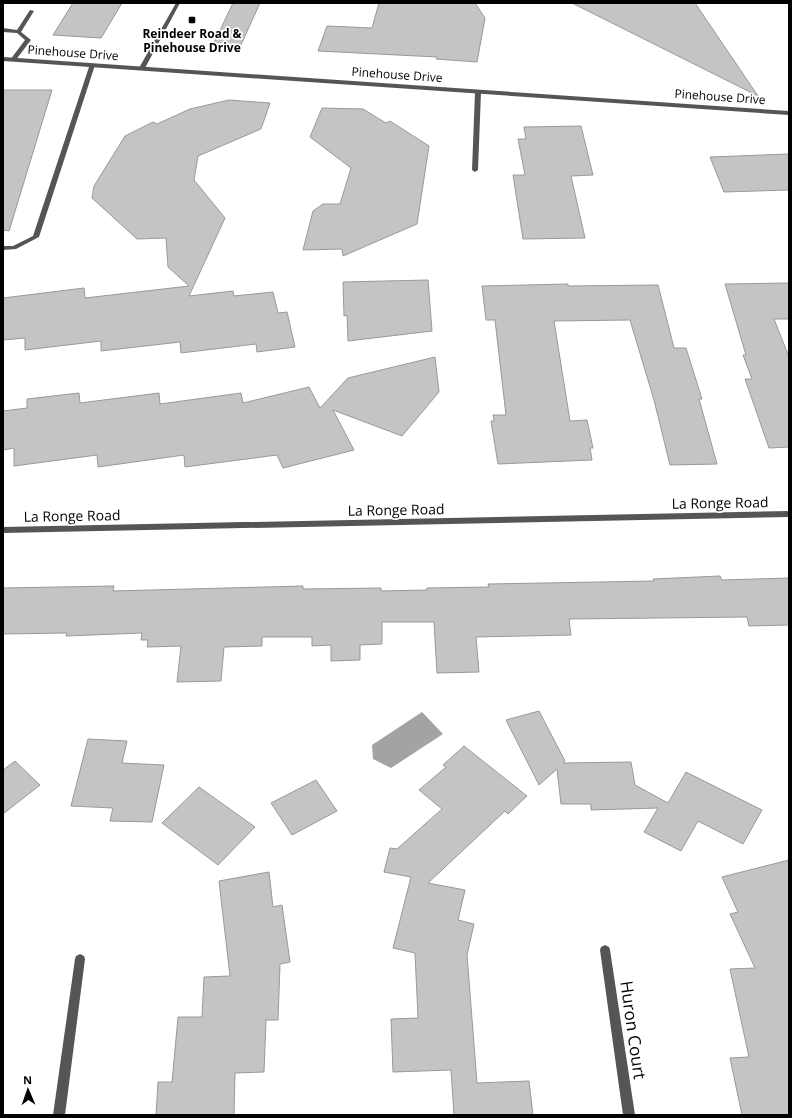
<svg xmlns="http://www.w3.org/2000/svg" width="792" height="1118" font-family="'Open Sans',sans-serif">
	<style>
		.water { fill: #a3a3a3 }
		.building { fill: #c4c4c4; stroke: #999 }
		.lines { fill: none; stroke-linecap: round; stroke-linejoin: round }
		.service { fill: #555; fill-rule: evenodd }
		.minor { fill: #555; fill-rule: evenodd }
		.tertiary { fill: #555; fill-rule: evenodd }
		.poi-dot { fill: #000; stroke: #fff; stroke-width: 1.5 }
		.labels { text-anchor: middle; stroke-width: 3.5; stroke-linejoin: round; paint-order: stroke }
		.far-poi-label { font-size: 12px; font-weight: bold; fill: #000; stroke: #fff }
		.far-street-label { font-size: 12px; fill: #000; stroke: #fff }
		.street-label { font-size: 14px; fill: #000; stroke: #fff }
		.near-street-label { font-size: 17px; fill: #000; stroke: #fff }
	</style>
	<rect width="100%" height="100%" fill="#fff"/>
	<path class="water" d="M422,712L443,734L391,768L373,759L372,745Z"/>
	<path class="building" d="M73,3H122L101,38L53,35Z
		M233,3H260L240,47L213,45Z
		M379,3H475L485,18L477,62L436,59L437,57L318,51L327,26L372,28Z
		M572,3H695L758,96Z
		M3,90H52L9,231L3,230Z
		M229,100L270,103L261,129L198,156L194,180L225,218L189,296L233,291L234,296L273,292L278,313L287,312L295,347L257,352L256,344L181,353L180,342L101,351V341L25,350V338L3,340V298L84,288L85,298L189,286L168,267L166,238L137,239L92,198L94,186L125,136L153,122L157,124L190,109Z
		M322,108L363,109L386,123L390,121L429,146L417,224L343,256L342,249L303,250L313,211L323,204H340L351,168L310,137Z
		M581,126L593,175L571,176L585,238L523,239L513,175H525L518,139H526L524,127Z
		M789,154V190L724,192L710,157Z
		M428,280L432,331L348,341L347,315L344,316L343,282Z
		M789,283V319H774L789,357V447L769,448L745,379H752L743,355H746L725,284Z
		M568,284V286L658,285L674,348H686L702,399H699L717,464L670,465L654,400L630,320L554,321L570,421L587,420L593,448H590L592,460L498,464L491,421H494L493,415H506L495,320H486L482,286Z
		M435,357L439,392L402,436L333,410L354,450L283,468L277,455L185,467L184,455L98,467L97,455L14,466V448L3,450V411L27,408V399L79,393L80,403L159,393L160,404L241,393L243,403L309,387L320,408L348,378Z
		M720,576L722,580L789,578V625L749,626L747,617L569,619L571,635L476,637L479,672L437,673L434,622H382V644L360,645V660L331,661V645L312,646V637H262V646L224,647L221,681L177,682L181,646L147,647L148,640H141L142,633L66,636L67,633L3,634V588L114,586L113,591L303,586V589L381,588V591L427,590V588L489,587L488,584L654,581L653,579Z
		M539,711L565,761L563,763L631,762L635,785L668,803L686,772L762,810L743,844L698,821L681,851L644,832L658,808L591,810V804H561L557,769L539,785L506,720Z
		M88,739L127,741L122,763L164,765L152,822L110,821L113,808L71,806Z
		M464,746L527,796L508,814L505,811L428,883L465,890L458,920L474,924L467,955L477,1083L529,1081L533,1115H454L451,1070L393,1072L391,1019L418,1018L415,953L393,948L411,877L384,872L390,848L397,849L442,809L419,790L446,767L443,765Z
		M15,761L40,785L3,814V770Z
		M316,780L337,811L292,835L271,803Z
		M199,787L255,827L218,865L162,823Z
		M789,860V1115H742L730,1058L749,1057L730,969L755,968L730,914L738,912L722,877Z
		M269,872L273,907L282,905L290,962L280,964L278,1020H266L264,1072L235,1073L234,1115H156L158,1082H172L178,1017H202L204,977L230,976L219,881Z"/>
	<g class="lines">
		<path class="service" d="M30,10L34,11L21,32L31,40L15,61H11L10,60L25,40L17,33L3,32V28L17,30Z
			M90,64L95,65L39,237L16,249L3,250V246H13L33,236Z
			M478,90L481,92L478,170L475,172L472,170L475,92Z"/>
		<path class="minor" d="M176,3H180L145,68L140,69L139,68Z
			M789,511V517L3,533V527Z
			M605,945L609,947L610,950L635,1115H623L600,950L601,947Z
			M80,954L84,956L85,959L65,1115H53L75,959L76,956Z"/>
		<path class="tertiary" d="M3,57L789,111V115L3,61Z"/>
	</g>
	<rect class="poi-dot" x="188" y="16" width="8" height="8" rx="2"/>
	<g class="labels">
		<g class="far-poi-label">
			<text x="192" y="38">Reindeer Road &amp;<tspan x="192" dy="14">Pinehouse Drive</tspan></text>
		</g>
		<g class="far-street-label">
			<text transform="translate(73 53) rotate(4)" y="4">Pinehouse Drive</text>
			<text transform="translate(397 75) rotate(4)" y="4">Pinehouse Drive</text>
			<text transform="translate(720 97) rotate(4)" y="4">Pinehouse Drive</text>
		</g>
		<g class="street-label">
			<text transform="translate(720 503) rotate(-1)" y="5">La Ronge Road</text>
			<text transform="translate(396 510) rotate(-1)" y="5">La Ronge Road</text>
			<text transform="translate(72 516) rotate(-1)" y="5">La Ronge Road</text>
		</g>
		<g class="near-street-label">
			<text transform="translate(633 1030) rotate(82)" y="6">Huron Court</text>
		</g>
	</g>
	<rect width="792" height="1118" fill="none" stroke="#000000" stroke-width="8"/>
	<g transform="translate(28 1090) rotate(358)" stroke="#ffffff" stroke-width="3" paint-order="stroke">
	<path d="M0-3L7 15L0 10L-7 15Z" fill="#000000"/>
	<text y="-6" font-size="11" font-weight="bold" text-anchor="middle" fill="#000000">N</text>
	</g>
</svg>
